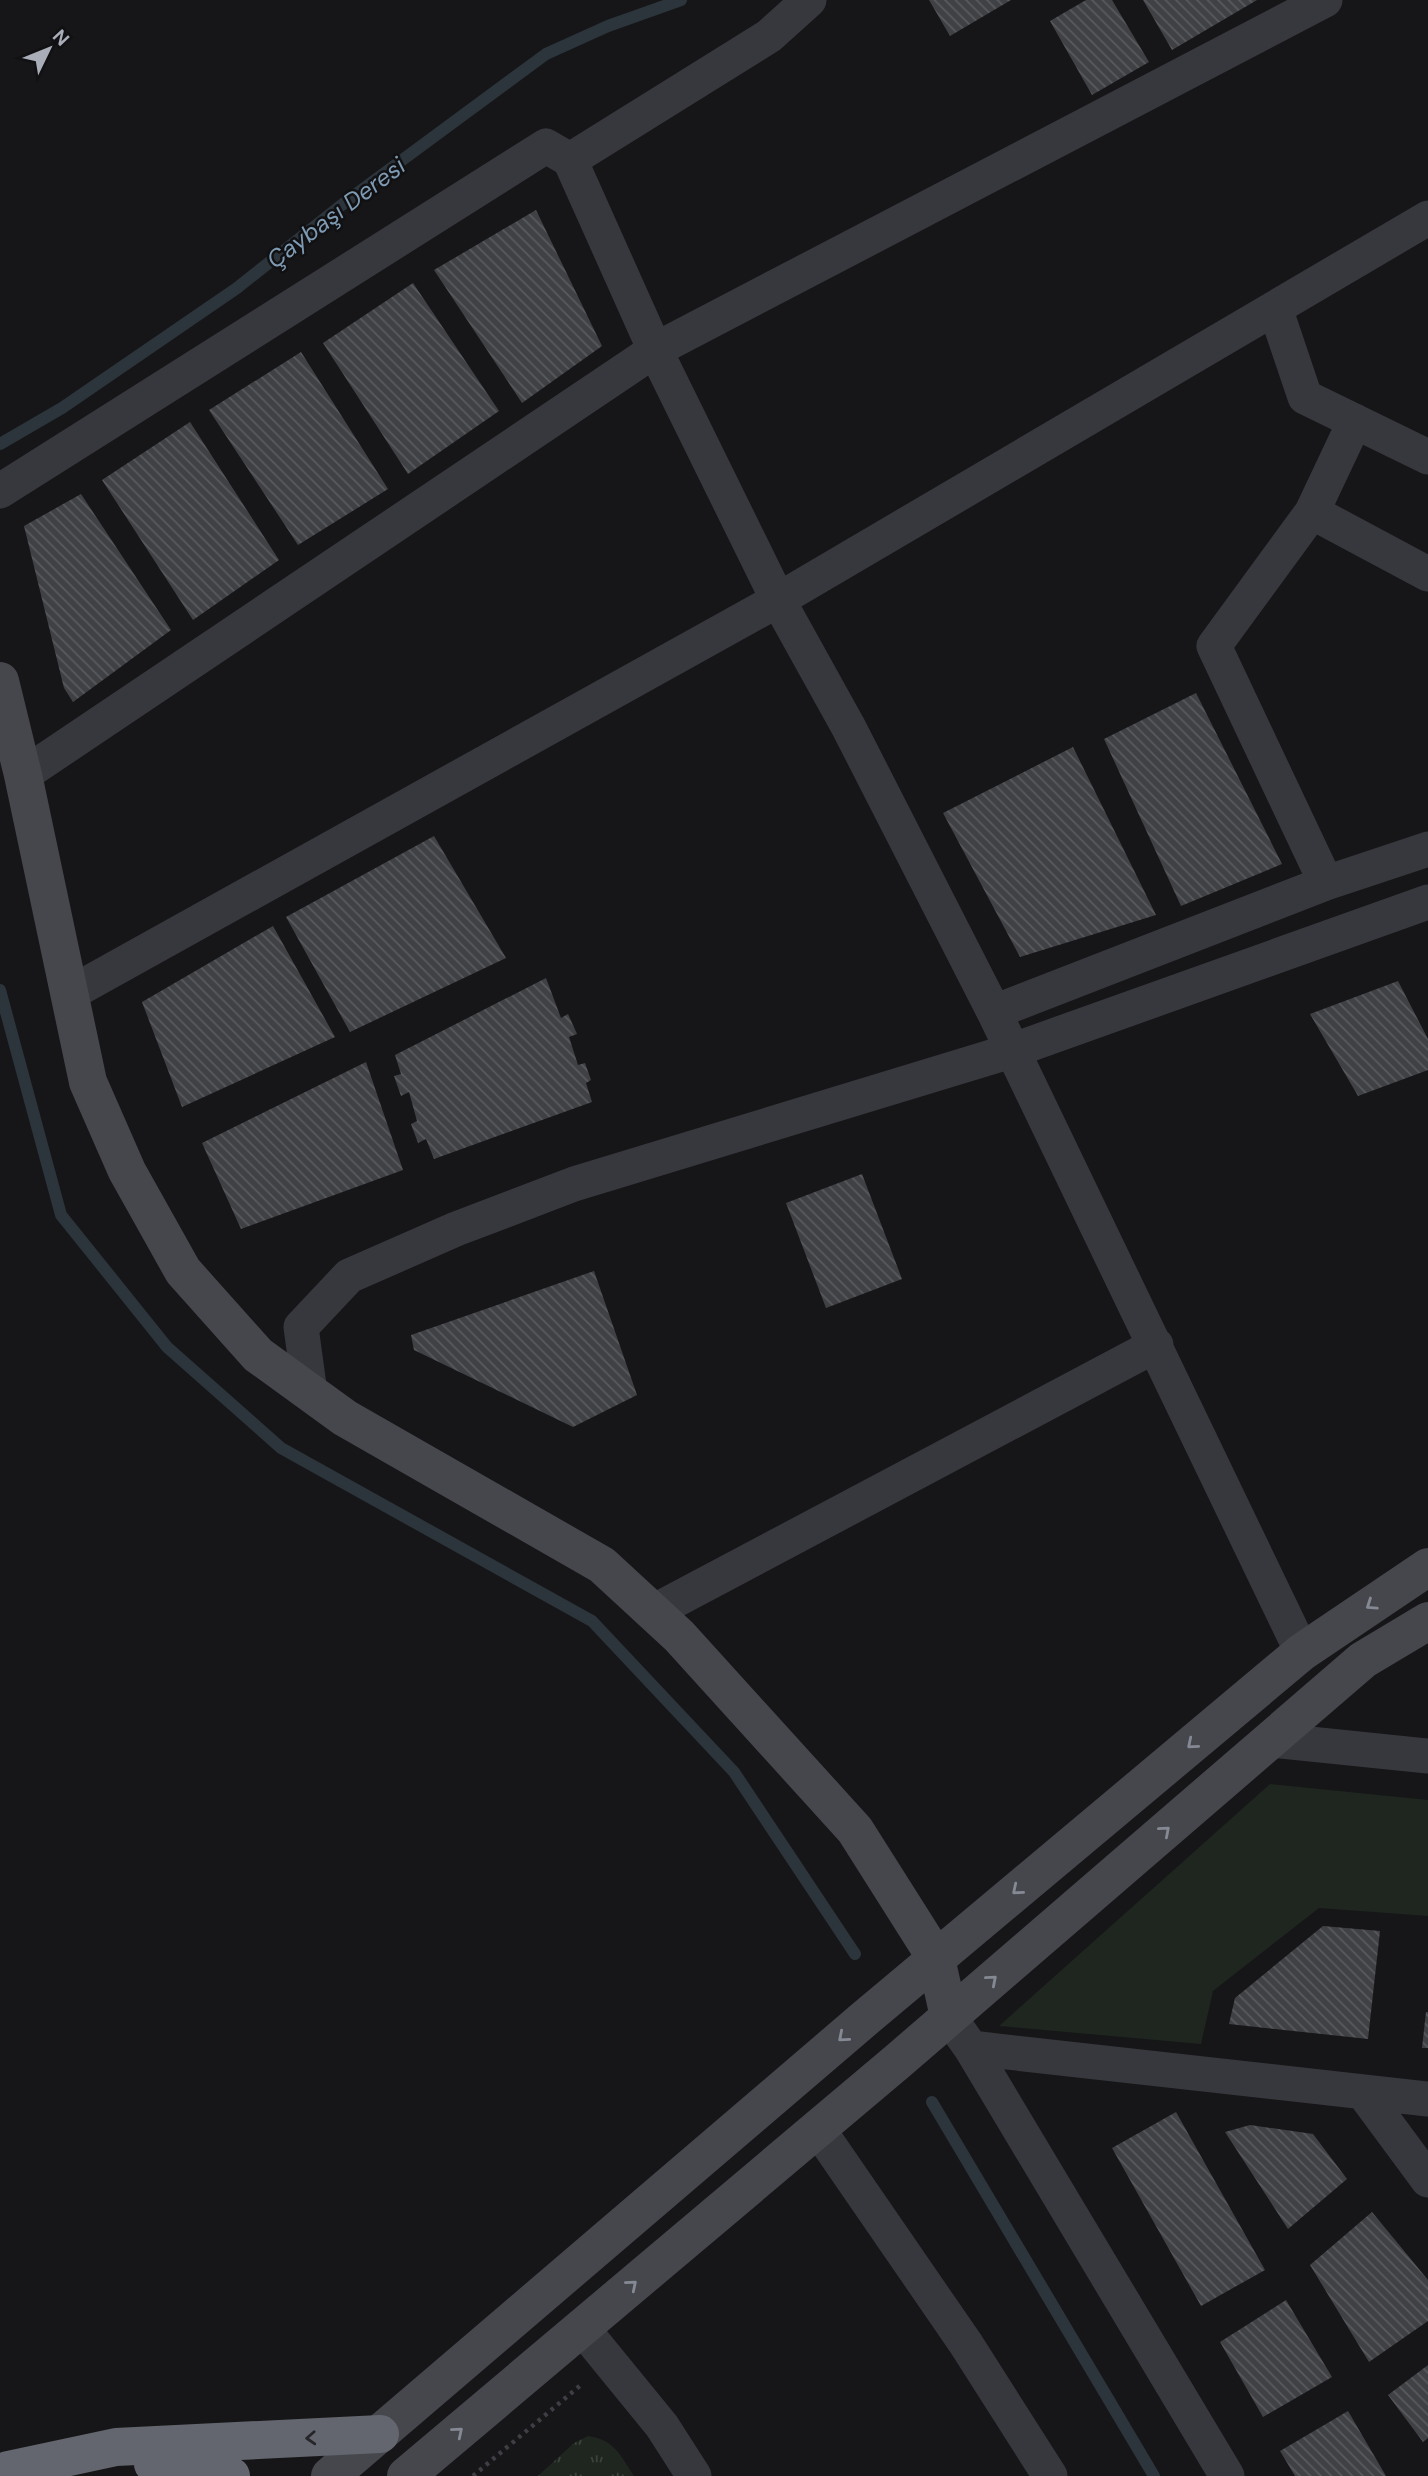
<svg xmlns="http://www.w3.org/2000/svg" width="1428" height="2476" font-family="'DM Sans',sans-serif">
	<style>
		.grass { fill: url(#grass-tufts) }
		.park { fill: #1e261f }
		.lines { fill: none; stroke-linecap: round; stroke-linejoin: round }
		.stream { stroke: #2c353c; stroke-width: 12 }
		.building { fill: url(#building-back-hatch) }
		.path { stroke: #3d3f44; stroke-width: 4.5; stroke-dasharray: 3.5 5; stroke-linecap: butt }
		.street { stroke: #37383d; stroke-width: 35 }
		.secondary { stroke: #45474d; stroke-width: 38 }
		.highway { stroke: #63666e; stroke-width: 38 }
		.oneway { stroke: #858993 }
		.oneway2 { stroke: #26262a }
		.labels { text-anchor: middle; stroke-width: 5; stroke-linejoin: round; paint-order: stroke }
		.water-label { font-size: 24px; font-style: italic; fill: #7f9bb3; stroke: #111113 }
	</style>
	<defs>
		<pattern id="grass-tufts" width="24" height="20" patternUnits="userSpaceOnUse" patternTransform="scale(1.75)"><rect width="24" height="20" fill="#1e261f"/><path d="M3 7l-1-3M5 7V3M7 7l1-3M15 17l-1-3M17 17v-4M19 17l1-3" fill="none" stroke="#3c433d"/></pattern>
		<pattern id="building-back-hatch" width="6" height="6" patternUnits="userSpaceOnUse" patternTransform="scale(1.75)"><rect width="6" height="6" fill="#404145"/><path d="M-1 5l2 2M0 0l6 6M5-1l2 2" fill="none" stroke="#595a5e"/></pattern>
	</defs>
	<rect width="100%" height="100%" fill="#161618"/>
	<path class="grass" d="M588,2436C615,2440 620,2455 634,2476H538L574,2443Z"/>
	<path class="park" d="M1270,1784L1428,1800V1916L1319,1908L1213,1991L1201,2044L999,2026Z"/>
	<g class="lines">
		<path class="stream" d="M0,444L62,408L237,288L348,200L546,54L608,26L681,0
			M0,990L61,1215L167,1347L281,1448L592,1621L734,1772L855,1954
			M932,2102L1154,2476"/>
	</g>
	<path class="building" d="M929,0H1011L950,36Z
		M1086,0H1112L1149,62L1092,95L1050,21Z
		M1143,0H1257L1172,50Z
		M536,210L602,346L522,403L434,270Z
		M413,283L499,411L408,474L323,343Z
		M301,352L388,489L298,545L209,410Z
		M190,422L279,560L193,620L102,480Z
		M81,494L171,630L73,702L64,688L24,526Z
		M1196,693L1282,864L1181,906L1104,739Z
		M1073,747L1156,915L1020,957L943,813Z
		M434,836L506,958L350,1032L286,917Z
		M273,926L335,1037L182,1107L142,1002Z
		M546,978L561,1018L568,1014L577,1034L569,1037L578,1065L585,1063L591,1080L586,1083L592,1102L434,1159L426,1139L418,1143L411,1124L417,1121L409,1092L401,1096L394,1076L401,1074L395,1055Z
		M1398,981L1428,1039V1070L1358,1096L1310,1014Z
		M366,1062L403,1170L241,1229L202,1143Z
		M862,1174L902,1279L826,1308L786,1203Z
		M594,1271L637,1395L573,1427L414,1350L411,1335Z
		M1323,1926L1380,1931L1368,2039L1229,2024L1235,1998Z
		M1426,2012H1428V2048H1422Z
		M1176,2112L1265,2270L1201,2306L1112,2148Z
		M1250,2125L1313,2134L1347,2179L1288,2229L1225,2132Z
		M1372,2212L1428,2280V2321L1369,2362L1310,2265Z
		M1286,2300L1332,2377L1263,2417L1220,2342Z
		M1428,2365V2438L1423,2442L1388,2395Z
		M1348,2411L1386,2476H1295L1280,2451Z"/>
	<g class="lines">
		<path class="path" d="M473,2476L582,2384"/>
		<path class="street" d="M570,160L769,36L809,0
			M1275,308L1305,397L1428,457
			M0,491L546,146L570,160L655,350L778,600L849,728L994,1012L1302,1652
			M1312,512L1428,574
			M23,775L655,350L1325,0
			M1326,883L1214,646L1312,512L1355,421
			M69,994L778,600L1428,218
			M994,1012L1326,883L1428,849
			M310,1393L301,1327L349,1276L456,1229L574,1184L1011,1051L1428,902
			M653,1612L1156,1345
			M1271,1740L1428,1756
			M949,2017L971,2048L1227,2476
			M971,2048L1428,2099
			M1363,2092L1428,2180
			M818,2129L966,2344L1050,2476
			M582,2328L662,2426L694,2476"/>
		<path class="secondary" d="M0,681L23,775L88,1082L127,1171L183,1271L258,1355L345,1418L602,1565L679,1636L855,1830L936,1958L949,2017
			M330,2476L863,2020L1302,1652L1428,1567
			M406,2476L898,2061L1363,1660L1428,1621"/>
		<path class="highway" d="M153,2464L224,2472L231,2476
			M8,2470L116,2447L380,2434"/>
	</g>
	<defs><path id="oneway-chevron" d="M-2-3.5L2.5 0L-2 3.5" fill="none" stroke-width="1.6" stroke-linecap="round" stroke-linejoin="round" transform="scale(1.75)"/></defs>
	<g class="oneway">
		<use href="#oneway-chevron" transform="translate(1371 1605) rotate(146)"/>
		<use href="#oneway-chevron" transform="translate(1192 1744) rotate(140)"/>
		<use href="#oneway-chevron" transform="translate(1165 1831) rotate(-41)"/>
		<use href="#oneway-chevron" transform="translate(1017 1890) rotate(140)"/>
		<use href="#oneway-chevron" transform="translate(992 1980) rotate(-41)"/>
		<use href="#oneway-chevron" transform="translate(843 2037) rotate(139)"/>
		<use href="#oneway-chevron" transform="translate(632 2285) rotate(-40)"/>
		<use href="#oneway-chevron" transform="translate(458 2432) rotate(-40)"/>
	</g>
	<use class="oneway2" href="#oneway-chevron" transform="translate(311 2438) rotate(177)"/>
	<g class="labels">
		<g class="water-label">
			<text transform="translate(336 213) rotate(-37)" y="8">Çaybaşı Deresi</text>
		</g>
	</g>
	<g transform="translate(49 49) rotate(47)" stroke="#111113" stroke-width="5" paint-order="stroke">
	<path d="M0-5L12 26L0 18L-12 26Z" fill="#a8adb8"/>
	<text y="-10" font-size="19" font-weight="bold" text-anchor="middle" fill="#a8adb8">N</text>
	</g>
</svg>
